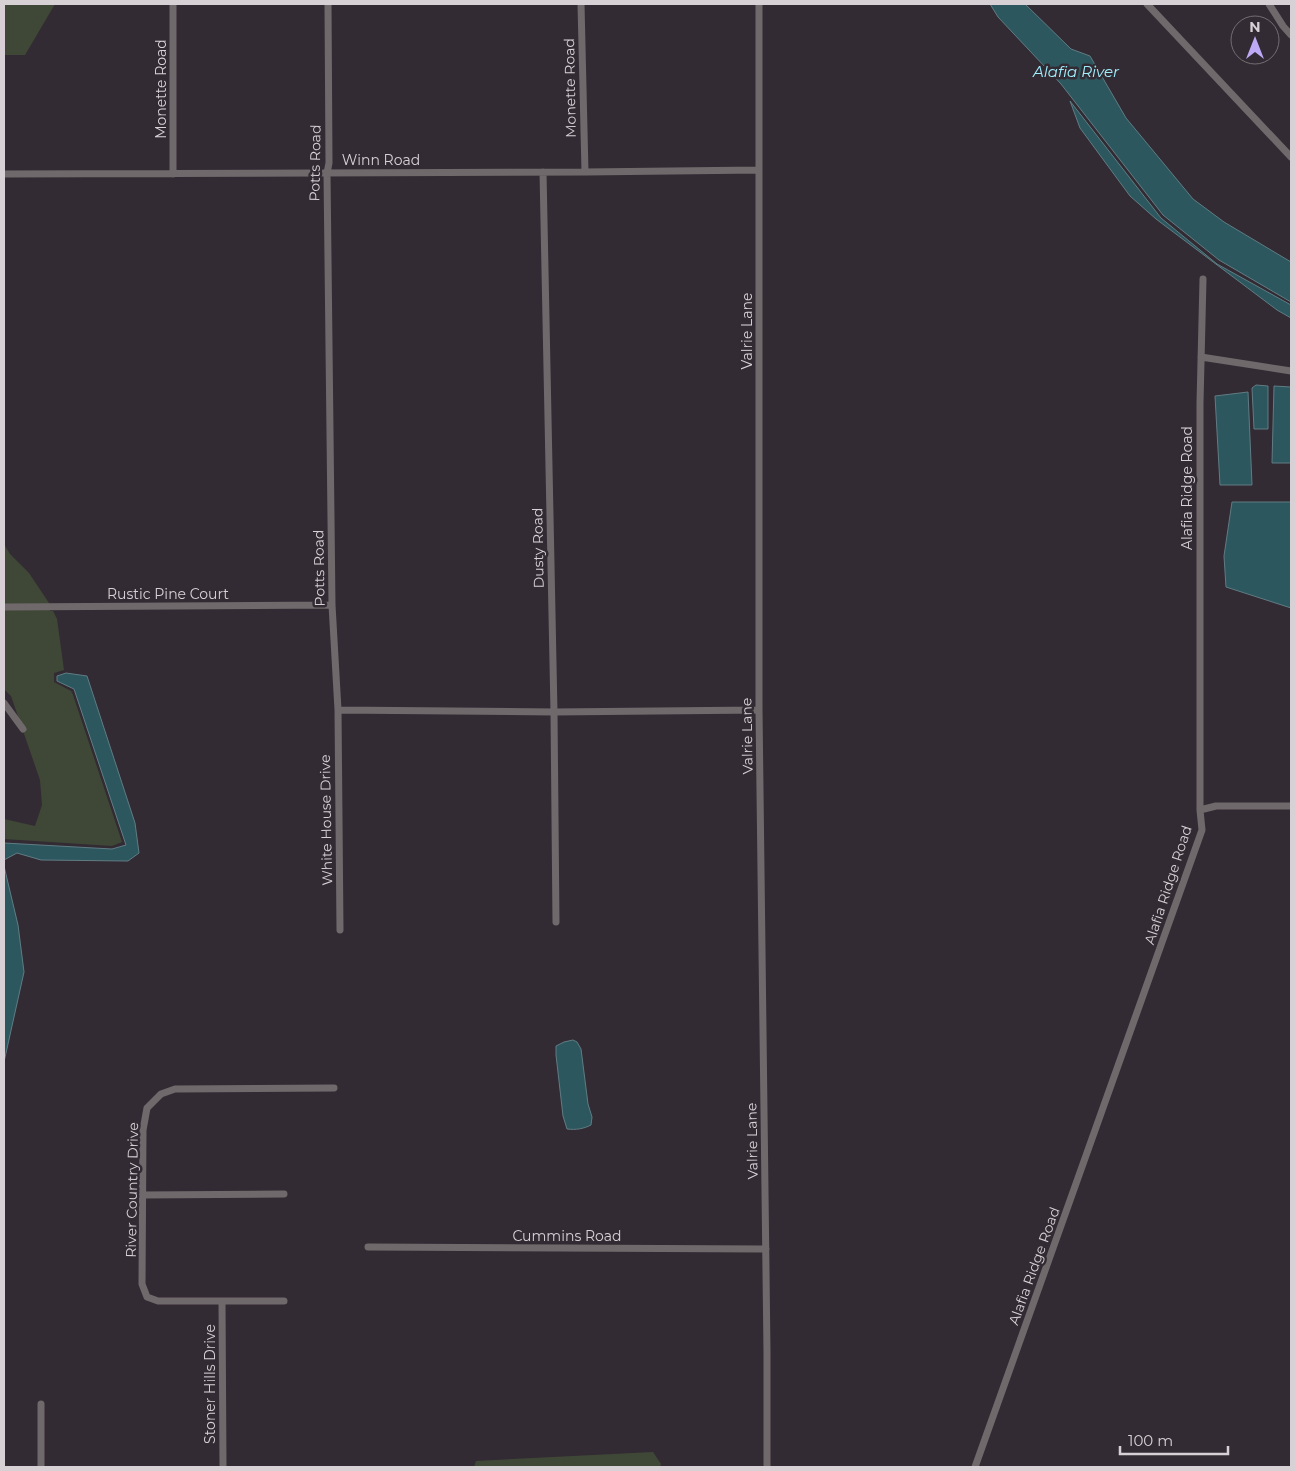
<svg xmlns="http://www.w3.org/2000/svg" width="1295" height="1471" font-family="Montserrat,sans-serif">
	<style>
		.green { fill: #3f4837 }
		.water { fill: #2d575f; stroke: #607c83 }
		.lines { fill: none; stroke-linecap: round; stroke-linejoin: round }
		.minor { stroke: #70696b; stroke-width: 7 }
		.labels { text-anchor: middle; stroke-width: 5; stroke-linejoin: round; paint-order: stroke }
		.street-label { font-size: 14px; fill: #d7d1d6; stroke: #332b33 }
		.water-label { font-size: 15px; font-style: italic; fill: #a1effd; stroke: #332b33 }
	</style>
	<rect width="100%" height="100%" fill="#332b33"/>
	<path class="green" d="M4,4H55L25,55H4Z
		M4,544L10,554L29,573L49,603L50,611H53L57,619L64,670L54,673V682L71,691L73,695L122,842L112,846L4,839V819L35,826L42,805L40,780L11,696L4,689Z
		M653,1452L661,1464L660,1467H474L476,1461Z"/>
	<path class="water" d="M990,4H1025L1071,49L1090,56L1126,118L1193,199L1224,222L1291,262V302L1219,260L1163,215L1061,84L998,17Z
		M1070,101L1161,218L1217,264L1291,305V318L1277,310L1156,219L1130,196L1080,128Z
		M1256,385L1268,386V429H1254L1252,388Z
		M1274,386L1291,387V463H1272Z
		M1248,392L1252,485H1220L1215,396Z
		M1232,502H1291V608L1226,587L1224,556Z
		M66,673L87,676L135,823L139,853L128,861L41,860L17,853L4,860V843L112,849L126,845L74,689L57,681V676Z
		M4,866L18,925L24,972L4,1062Z
		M573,1040L577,1042L581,1049L588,1104L592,1117L591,1125C583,1129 576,1130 567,1129L563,1116L556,1055V1046L564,1042Z"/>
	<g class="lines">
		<path class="minor" d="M328,4L329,163L327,173L332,605L338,710L340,930
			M581,4L585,172
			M759,4V710L767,1352V1467
			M1147,4L1291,157
			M1269,4L1283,26L1291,35
			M543,172L554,712L556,922
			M4,174L585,172L759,170
			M173,174V4
			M1201,357L1291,371
			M4,607L332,605
			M4,703L23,729
			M338,710L554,712L759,710
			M1200,810L1216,806H1291
			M142,1195L284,1194
			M368,1247L766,1249
			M222,1301L223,1467
			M284,1301H158L147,1297L142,1284L143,1130L147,1108L161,1094L175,1089L334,1088
			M41,1404V1467
			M975,1467L1202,830L1200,810V403L1203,279"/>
	</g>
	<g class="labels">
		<g class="street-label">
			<text transform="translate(570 88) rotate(-91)" y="5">Monette Road</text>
			<text transform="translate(161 89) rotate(-90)" y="5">Monette Road</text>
			<text x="381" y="165">Winn Road</text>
			<text transform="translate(315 163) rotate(-89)" y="5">Potts Road</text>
			<text transform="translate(747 331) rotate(-90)" y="5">Valrie Lane</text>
			<text transform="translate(1187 488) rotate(-90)" y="5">Alafia Ridge Road</text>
			<text transform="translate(538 548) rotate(-91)" y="5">Dusty Road</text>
			<text transform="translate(319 568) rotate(-91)" y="5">Potts Road</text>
			<text x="168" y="599">Rustic Pine Court</text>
			<text transform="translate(747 736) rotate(-91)" y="5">Valrie Lane</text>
			<text transform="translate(326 820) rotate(-91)" y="5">White House Drive</text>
			<text transform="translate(1168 885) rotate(-72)" y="5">Alafia Ridge Road</text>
			<text transform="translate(752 1141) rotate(-91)" y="5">Valrie Lane</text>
			<text transform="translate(132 1190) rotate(-89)" y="5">River Country Drive</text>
			<text x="567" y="1241">Cummins Road</text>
			<text transform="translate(1034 1266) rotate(-70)" y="5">Alafia Ridge Road</text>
			<text transform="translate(210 1384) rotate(-90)" y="5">Stoner Hills Drive</text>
		</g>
		<g class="water-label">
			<text x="1076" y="77">Alafia River</text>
		</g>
	</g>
	<rect width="1295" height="1471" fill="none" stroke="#d7d1d6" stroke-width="10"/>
	<g transform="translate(1255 40)"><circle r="24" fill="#332b33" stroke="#756d74"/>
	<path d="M0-4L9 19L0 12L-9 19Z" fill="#bda9f5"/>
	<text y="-8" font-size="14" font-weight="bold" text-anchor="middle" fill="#d7d1d6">N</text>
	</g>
	<path d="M1120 1446v8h108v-8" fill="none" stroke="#d7d1d6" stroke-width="2.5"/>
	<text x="1128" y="1446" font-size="15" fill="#d7d1d6" stroke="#332b33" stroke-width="4" paint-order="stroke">100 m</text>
</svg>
